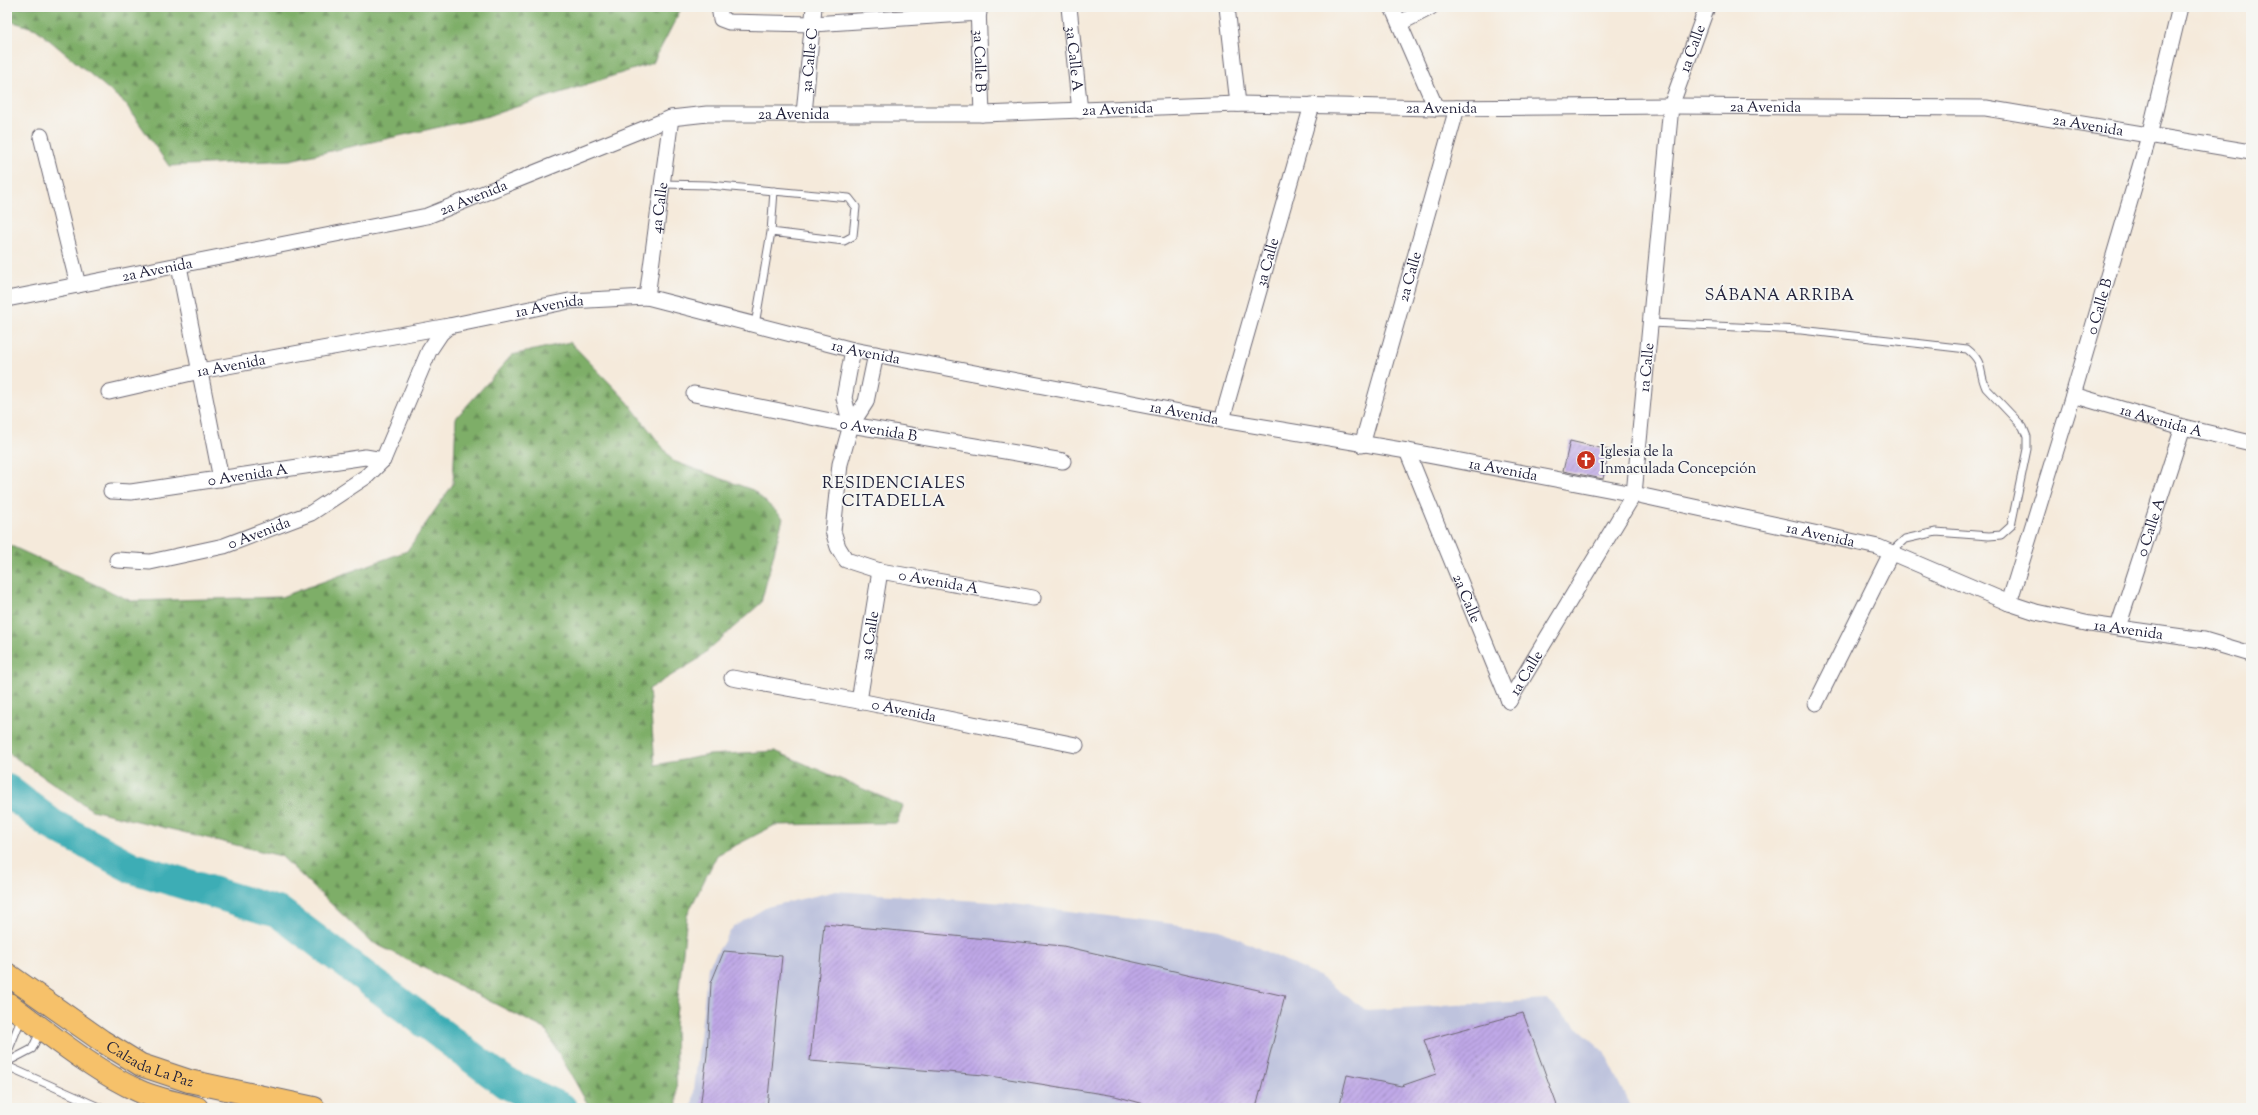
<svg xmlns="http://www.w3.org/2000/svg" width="2258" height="1115" font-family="'Sorts Mill Goudy',serif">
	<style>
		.industrial { fill: #bec3dd }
		.forest { fill: url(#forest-firs); stroke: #506852 }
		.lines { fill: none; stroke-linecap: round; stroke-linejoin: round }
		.river { stroke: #3cadb5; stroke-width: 32 }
		.building { fill: url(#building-hatch) }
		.service-casing { stroke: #6c6873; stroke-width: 9 }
		.minor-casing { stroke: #6c6873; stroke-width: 17 }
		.primary-casing { stroke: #6c6873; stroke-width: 24 }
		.service { stroke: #fff; stroke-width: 7 }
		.minor { stroke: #fff; stroke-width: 15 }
		.primary { stroke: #f6c16b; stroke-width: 22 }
		.labels { text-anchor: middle; stroke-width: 4; stroke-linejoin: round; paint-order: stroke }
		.street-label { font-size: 15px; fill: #22223b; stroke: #f6f6f2 }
		.poi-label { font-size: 15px; fill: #22223b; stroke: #f6f6f2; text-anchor: start }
		.neighbourhood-label { font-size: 16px; letter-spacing: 1px; fill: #22223b; stroke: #f6f6f2 }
	</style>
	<defs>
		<pattern id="forest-firs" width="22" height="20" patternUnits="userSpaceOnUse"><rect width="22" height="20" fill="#7eae68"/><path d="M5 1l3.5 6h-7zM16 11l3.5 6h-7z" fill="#678d57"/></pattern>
		<pattern id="building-hatch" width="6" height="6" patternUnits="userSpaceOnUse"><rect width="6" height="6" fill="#bfa8e7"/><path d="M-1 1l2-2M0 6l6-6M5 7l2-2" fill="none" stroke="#9b88bc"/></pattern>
	</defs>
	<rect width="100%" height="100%" fill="#f6f6f2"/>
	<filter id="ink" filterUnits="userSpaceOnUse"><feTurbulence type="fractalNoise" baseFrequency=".025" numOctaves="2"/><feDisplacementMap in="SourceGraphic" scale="8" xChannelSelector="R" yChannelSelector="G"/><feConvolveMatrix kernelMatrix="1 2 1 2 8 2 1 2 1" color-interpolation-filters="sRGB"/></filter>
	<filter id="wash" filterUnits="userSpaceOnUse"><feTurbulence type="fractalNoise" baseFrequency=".012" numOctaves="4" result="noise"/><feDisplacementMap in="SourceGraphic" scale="16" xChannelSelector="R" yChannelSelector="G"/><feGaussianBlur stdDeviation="0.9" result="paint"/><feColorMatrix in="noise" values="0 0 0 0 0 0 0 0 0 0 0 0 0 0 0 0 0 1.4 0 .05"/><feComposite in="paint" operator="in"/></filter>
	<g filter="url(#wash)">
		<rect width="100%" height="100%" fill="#f5eadb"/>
		<path class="industrial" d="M836,891L1005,903L1220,930L1322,978L1366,1010L1547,1000L1604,1051L1632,1108H692L708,967L733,927L767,907Z"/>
		<path class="forest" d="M7,7H682L653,63L485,117L290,160L169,166L125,103L36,29L7,20Z
			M570,342L627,401L673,461L753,490L783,518L761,603L697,660L649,689L655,765L709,755L775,751L903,806L897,823L775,825L717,855L687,915L675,1025L677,1108H590L545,1029L370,941L281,856L92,810L7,752V544L131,601L281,597L407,551L453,484L456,418L512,355Z"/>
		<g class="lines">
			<path class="river" d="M7,790L51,824L133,868L280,913L506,1083L561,1108"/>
		</g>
		<g id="blocks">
			<path class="building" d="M1570,441L1609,450L1603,479L1563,471Z
				M824,924L1063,946L1285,996L1256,1108H1159L1115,1096L984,1075L810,1061Z
				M724,951L782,956L767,1108H700L707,1055L711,983Z
				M1523,1013L1558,1108H1339L1347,1075L1401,1086L1436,1074L1424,1040Z"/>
		</g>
	</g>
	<g filter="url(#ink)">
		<use href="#blocks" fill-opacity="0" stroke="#6c6873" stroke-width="1"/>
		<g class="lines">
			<g class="service-casing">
				<path id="service" d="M662,184L709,185L849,198L856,207L853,236L844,241L771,232
					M1651,323L1801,330L1967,349C1985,363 1978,371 1986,388L2023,427L2027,437V449L2011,526L2001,535L1989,536L1936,532L1905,539L1891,552
					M755,325L771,232L774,191
					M7,1054L22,1017
					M7,1062L32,1049L41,1030
					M7,1066L101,1108"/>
			</g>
			<g class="minor-casing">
				<g id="minor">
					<path d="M719,7L721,19L729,22L813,24L979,13"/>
					<path id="s1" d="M978,7L982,114"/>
					<path id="s2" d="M1069,7L1080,111"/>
					<path d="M1227,7L1238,104"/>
					<path d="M1392,7L1436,108"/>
					<path d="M1400,23L1431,7"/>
					<path id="s3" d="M804,114L814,7"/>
					<path d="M41,136L78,285"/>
					<path d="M179,266L221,479"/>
					<path id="s4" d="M647,297L671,118"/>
					<path id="s5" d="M7,299L427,216L671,118L707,114H982L1238,104L1436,108L1671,106L1986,108L2251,152"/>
					<path id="s6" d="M853,350L844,398L851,425L840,464L833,531L838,547L846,560L880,571L1033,598"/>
					<path id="s7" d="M109,392L200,371L449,326L569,301L647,297L853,350L1222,420L1407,451L1634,494L1878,547L2009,603L2036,612L2090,624L2204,640L2251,654"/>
					<path id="s8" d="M694,394L851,425L1063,461"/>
					<path id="s9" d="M2073,395L2183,427L2251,443"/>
					<path id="s10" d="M1222,420L1312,105"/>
					<path d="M851,425L866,402L876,354"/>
					<path id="s11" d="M1362,445L1457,108"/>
					<path id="s12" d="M1407,451L1509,701"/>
					<path id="s13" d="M111,491L131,492L365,457L383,460"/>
					<path id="s14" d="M117,560L150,562L224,546L311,513L367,476L383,460L429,351L441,333L449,326"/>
					<path id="s15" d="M2009,603L2073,395L2149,136L2180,7"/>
					<path id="s16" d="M2118,627L2183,427"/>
					<path id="s17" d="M732,678L859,701L1076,745"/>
					<path id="s18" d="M859,701L880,571"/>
					<path id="s19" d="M1509,701L1634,494L1671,106L1707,7"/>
					<path d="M1816,703L1891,553"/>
				</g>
			</g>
			<g class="primary-casing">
				<g id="primary">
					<path id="s20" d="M7,974L102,1041L141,1065L189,1081L314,1108"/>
					<path d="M7,1003C47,1032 94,1071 139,1091C157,1099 178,1103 197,1108"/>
				</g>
			</g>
			<use href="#service" class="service"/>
			<use href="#minor" class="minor"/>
			<use href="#primary" class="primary"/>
		</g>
	</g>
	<defs>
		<g id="church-disc" transform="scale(1)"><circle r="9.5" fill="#c8321e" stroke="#f6f6f2"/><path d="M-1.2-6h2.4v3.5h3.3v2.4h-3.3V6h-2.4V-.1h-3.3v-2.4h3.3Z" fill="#fff"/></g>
	</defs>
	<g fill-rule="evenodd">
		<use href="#church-disc" x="1586" y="460"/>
	</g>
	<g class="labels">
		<g class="street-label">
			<text dy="5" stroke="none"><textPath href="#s19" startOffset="693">1a Calle</textPath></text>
			<text dy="5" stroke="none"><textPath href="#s2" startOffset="52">3a Calle A</textPath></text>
			<text dy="5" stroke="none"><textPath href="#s3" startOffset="54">3a Calle C</textPath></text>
			<text dy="5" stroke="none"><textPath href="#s1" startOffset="54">3a Calle B</textPath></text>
			<text dy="5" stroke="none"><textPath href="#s5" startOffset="1786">2a Avenida</textPath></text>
			<text dy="5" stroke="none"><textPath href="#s5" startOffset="1462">2a Avenida</textPath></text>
			<text dy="5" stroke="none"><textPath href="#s5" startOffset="1138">2a Avenida</textPath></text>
			<text dy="5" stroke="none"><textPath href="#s5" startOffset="814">2a Avenida</textPath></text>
			<text dy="5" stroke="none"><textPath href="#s5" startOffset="2110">2a Avenida</textPath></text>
			<text dy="5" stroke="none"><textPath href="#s5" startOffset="478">2a Avenida</textPath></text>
			<text dy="5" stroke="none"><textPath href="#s4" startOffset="90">4a Calle</textPath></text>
			<text dy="5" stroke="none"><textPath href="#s10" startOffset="164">3a Calle</textPath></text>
			<text dy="5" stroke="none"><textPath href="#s5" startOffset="153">2a Avenida</textPath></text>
			<text dy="5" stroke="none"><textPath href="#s11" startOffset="175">2a Calle</textPath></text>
			<text dy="5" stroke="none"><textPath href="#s15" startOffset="310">0 Calle B</textPath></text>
			<text dy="5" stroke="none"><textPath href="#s7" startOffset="449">1a Avenida</textPath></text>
			<text dy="5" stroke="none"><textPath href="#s7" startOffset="773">1a Avenida</textPath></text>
			<text dy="5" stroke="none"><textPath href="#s7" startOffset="125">1a Avenida</textPath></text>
			<text dy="5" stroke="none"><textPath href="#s19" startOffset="369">1a Calle</textPath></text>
			<text dy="5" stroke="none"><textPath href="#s7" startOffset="1097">1a Avenida</textPath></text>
			<text dy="5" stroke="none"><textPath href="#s9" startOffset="92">1a Avenida A</textPath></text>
			<text dy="5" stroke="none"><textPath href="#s8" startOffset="188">0 Avenida B</textPath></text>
			<text dy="5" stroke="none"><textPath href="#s7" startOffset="1421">1a Avenida</textPath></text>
			<text dy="5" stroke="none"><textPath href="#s13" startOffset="138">0 Avenida A</textPath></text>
			<text dy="5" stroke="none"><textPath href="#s16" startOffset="105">0 Calle A</textPath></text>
			<text dy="5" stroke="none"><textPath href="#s14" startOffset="146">0 Avenida</textPath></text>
			<text dy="5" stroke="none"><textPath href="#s7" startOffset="1745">1a Avenida</textPath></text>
			<text dy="5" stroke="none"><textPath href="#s6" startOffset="312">0 Avenida A</textPath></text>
			<text dy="5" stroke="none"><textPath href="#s12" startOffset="159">2a Calle</textPath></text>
			<text dy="5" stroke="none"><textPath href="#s7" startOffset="2069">1a Avenida</textPath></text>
			<text dy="5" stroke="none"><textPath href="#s18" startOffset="66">3a Calle</textPath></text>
			<text dy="5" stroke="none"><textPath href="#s19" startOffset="33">1a Calle</textPath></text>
			<text dy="5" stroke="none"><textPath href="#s17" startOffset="175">0 Avenida</textPath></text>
			<text dy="5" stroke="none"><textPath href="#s20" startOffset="170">Calzada La Paz</textPath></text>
		</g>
		<g class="poi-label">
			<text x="1600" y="456">Iglesia de la<tspan x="1600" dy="17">Inmaculada Concepción</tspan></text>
		</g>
		<g class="neighbourhood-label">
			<text x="1780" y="300">SÁBANA ARRIBA</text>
			<text x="894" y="488">RESIDENCIALES<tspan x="894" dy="18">CITADELLA</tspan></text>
		</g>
	</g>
	<rect width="2258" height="1115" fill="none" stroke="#f6f6f2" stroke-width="24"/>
</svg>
